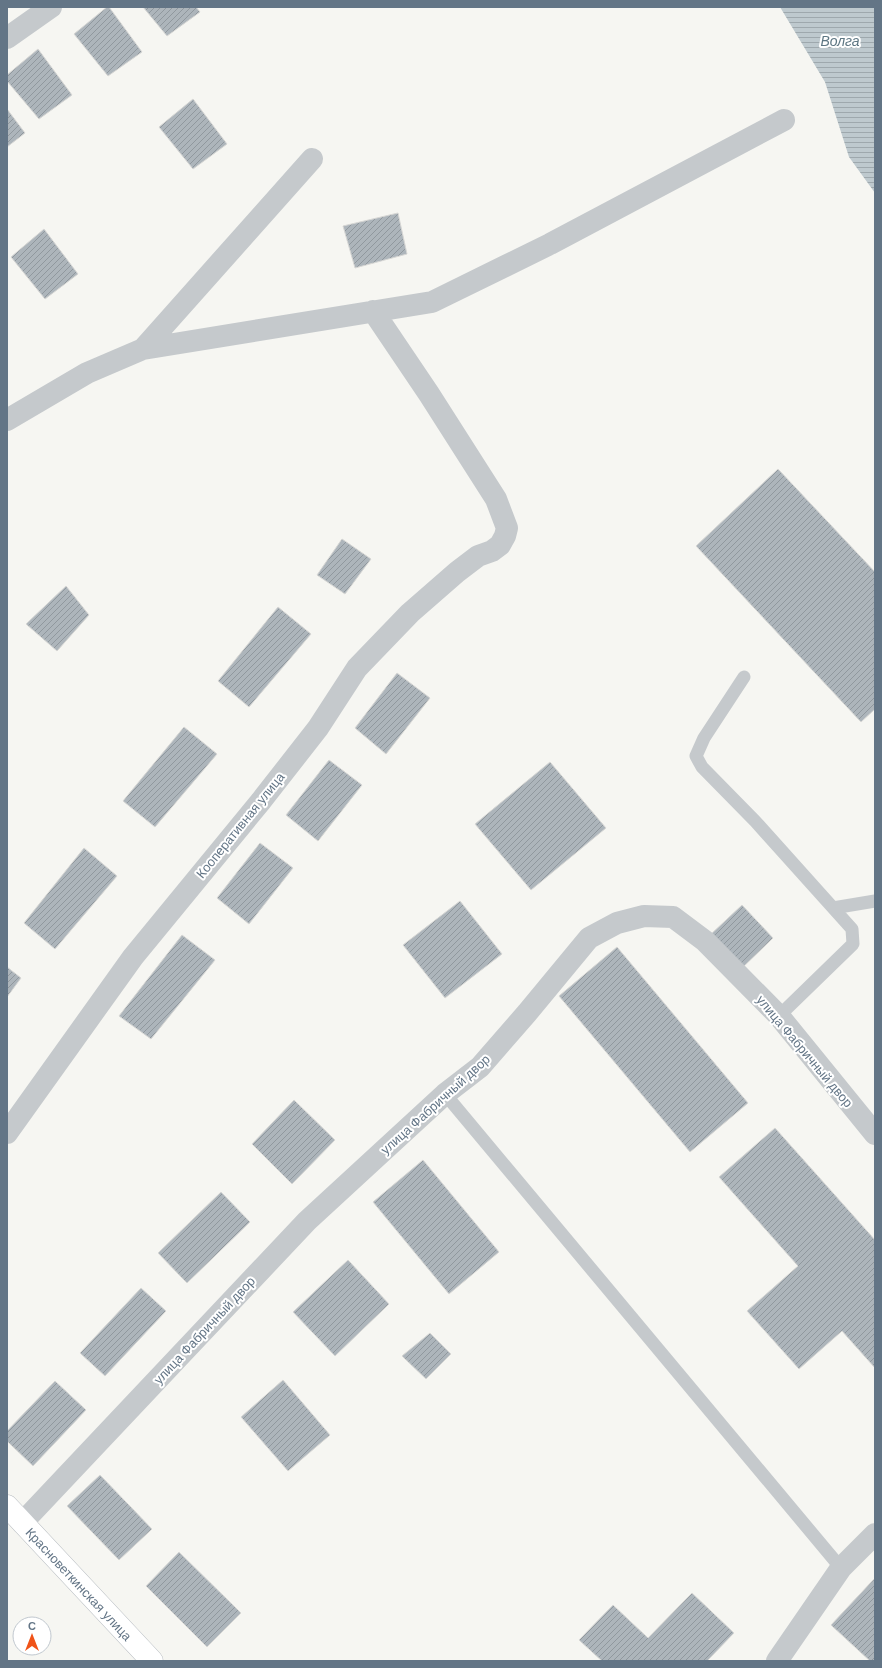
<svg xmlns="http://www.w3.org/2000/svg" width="882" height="1668" font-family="Helvetica,sans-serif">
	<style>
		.water { fill: url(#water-rules) }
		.building { fill: url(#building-hatch); stroke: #d7d7d5 }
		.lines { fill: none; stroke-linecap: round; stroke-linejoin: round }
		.secondary-casing { stroke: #b7bcc1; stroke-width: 23 }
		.lane { stroke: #c5c9cc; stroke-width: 13 }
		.street { stroke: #c5c9cc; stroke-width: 22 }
		.secondary { stroke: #fff; stroke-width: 22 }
		.labels { text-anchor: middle; stroke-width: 4; stroke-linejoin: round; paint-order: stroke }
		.street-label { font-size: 13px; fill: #637586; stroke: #fff }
		.water-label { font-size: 14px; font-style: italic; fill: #5e7783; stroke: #fff }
	</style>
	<defs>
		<pattern id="water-rules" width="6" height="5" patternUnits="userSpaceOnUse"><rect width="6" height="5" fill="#bec9ce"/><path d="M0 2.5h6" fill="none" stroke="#9ea8ad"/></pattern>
		<pattern id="building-hatch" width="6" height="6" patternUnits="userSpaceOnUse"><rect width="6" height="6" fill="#adb5bb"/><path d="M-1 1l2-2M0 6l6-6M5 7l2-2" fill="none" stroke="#90989e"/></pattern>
	</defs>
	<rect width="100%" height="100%" fill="#f6f6f2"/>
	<path class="water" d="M780,7H875V193L849,157L825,82Z"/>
	<path class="building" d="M107,7H109L142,52L108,76L74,34Z
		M143,7H196L200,12L167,36Z
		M38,49L72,95L39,119L7,81V75Z
		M193,99L227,144L193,169L159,127Z
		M7,109L25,133L7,147Z
		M398,213L407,254L355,268L343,226Z
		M44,229L78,274L45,299L11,257Z
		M778,469L875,572V709L861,722L696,546Z
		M342,539L371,559L345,594L317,575Z
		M66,586L89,615L57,651L26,624Z
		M278,607L311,634L249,707L218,681Z
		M397,673L430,698L386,754L355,728Z
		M184,727L217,754L155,827L123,801Z
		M329,760L362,785L318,841L286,815Z
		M550,762L606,828L531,890L475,824Z
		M260,843L293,868L249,924L217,898Z
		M84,848L117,876L55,949L24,923Z
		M460,901L502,954L445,998L403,945Z
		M742,905L773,938L741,969L709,936Z
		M182,935L215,960L151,1039L119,1016Z
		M617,947L748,1103L690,1152L559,996Z
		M7,967L21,978L7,997Z
		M294,1100L335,1140L292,1184L252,1144Z
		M775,1128L875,1240V1368L842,1331L799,1369L747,1311L798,1266L719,1177Z
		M423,1160L499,1252L449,1294L373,1202Z
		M221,1192L250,1222L187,1283L158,1253Z
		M348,1260L389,1304L335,1356L293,1312Z
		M141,1288L166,1311L105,1376L80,1353Z
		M430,1333L451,1354L426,1379L402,1356Z
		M283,1380L330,1435L288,1471L241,1417Z
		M55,1381L86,1410L33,1466L7,1441V1431Z
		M100,1475L152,1529L119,1560L67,1506Z
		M179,1552L241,1613L207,1647L146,1586Z
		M875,1578V1661H870L831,1625Z
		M692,1593L734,1633L707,1661H602L579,1640L613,1605L648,1638Z"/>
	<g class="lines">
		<g class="secondary-casing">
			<path id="secondary" d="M7,1506L152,1661"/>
		</g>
		<path class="lane" d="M744,677L704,738L696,756L702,767L755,821L852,929L853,944L779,1016
			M833,908L875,901
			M445,1094L841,1568"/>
		<path class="street" d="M7,38L51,7
			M143,349L312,159
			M7,420L87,373L143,349L432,302L550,244L784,120
			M7,1133L133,957L261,801L318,728L357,668L410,613L457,572L478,556L492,551L500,545L505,536L507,528L496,499L429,394L373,311
			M22,1523L307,1221L445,1094L480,1067L527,1013L589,938L617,923L644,916L673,917L705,941L779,1016L875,1134
			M777,1661L841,1568L875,1534"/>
		<use href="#secondary" class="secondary"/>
	</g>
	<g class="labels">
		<g class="street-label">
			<text transform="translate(240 825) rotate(-51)" y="5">Кооперативная улица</text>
			<text transform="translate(805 1051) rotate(50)" y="5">улица Фабричный двор</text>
			<text transform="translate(435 1104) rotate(-42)" y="5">улица Фабричный двор</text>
			<text transform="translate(204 1330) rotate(-47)" y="5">улица Фабричный двор</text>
			<text transform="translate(79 1584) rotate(47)" y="5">Красноветкинская улица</text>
		</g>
		<g class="water-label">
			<text x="840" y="46">Волга</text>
		</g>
	</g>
	<rect width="882" height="1668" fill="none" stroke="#637586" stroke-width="16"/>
	<g transform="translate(32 1636)"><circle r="19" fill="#ffffff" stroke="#c1c8cf"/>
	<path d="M0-3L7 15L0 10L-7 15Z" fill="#f05318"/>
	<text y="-6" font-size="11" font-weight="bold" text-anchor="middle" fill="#637586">С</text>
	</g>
</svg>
